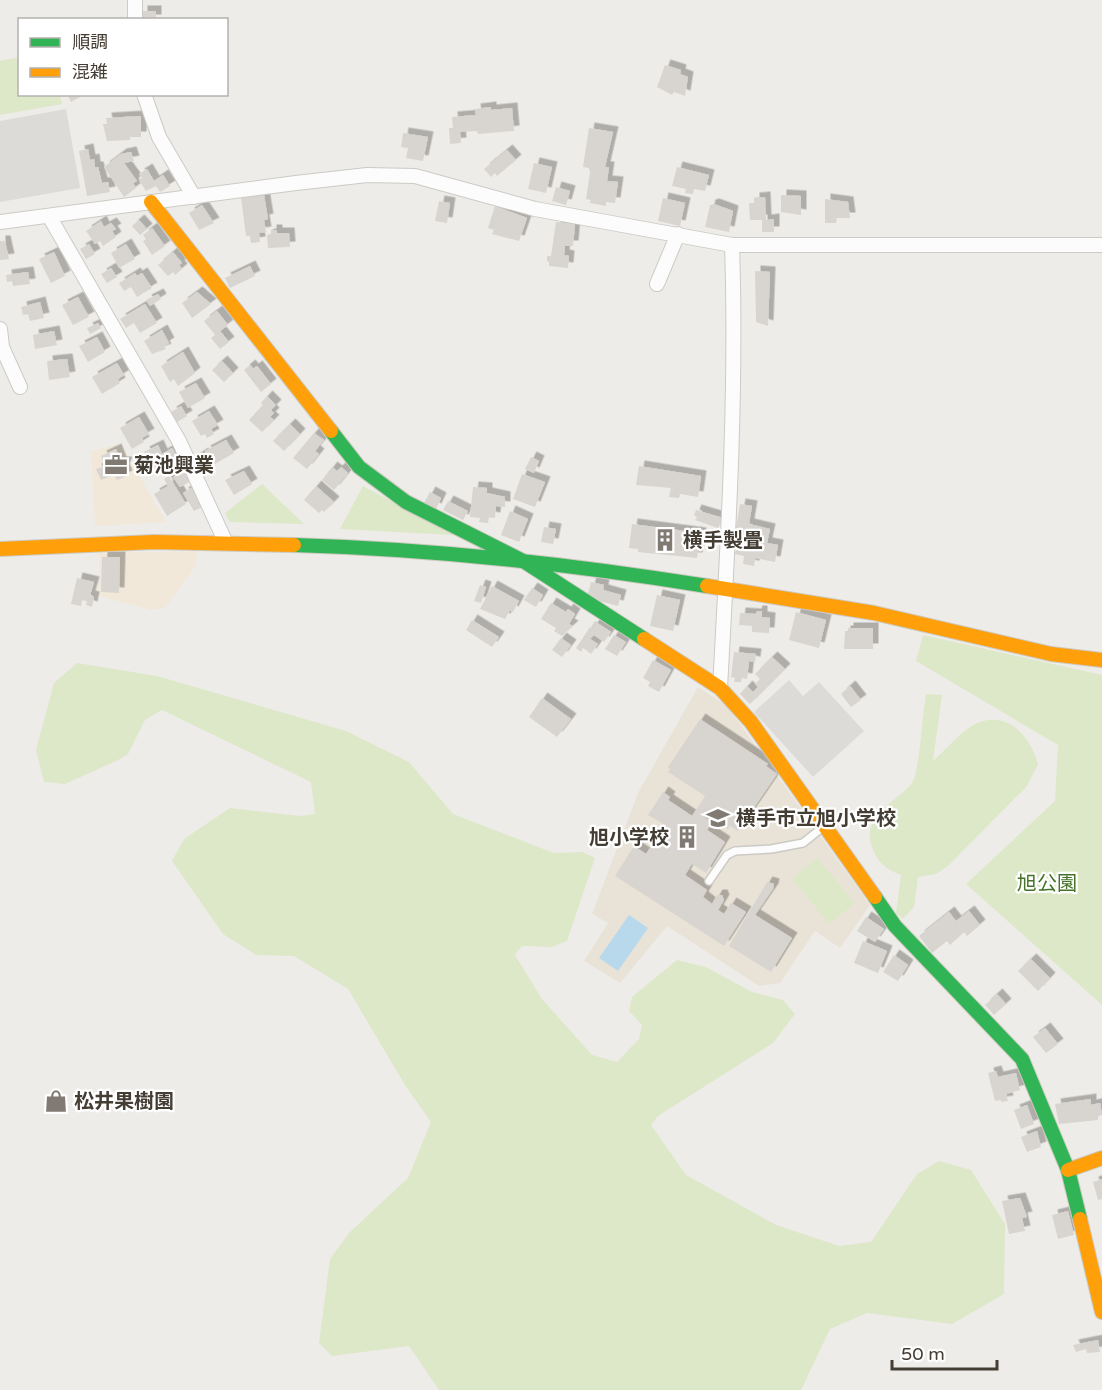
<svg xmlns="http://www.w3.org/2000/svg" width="1102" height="1390" font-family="'Varela Round','Noto Sans JP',sans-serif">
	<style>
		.commercial { fill: #f1e8da }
		.education { fill: #e9e3d7 }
		.green { fill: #dce8c8 }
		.parking { fill: #dddbd7 }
		.water { fill: #b8d8ec }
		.building { fill: #d8d5d0; filter: url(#shadow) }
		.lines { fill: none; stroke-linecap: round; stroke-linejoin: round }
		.lane-casing { stroke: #cccac5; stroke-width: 10 }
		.street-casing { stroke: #cccac5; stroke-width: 16 }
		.fast-casing { stroke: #cdc9bf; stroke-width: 16 }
		.slow-casing { stroke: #cdc9bf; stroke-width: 16 }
		.lane { stroke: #fcfcfc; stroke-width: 7 }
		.street { stroke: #fcfcfc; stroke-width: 14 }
		.fast { stroke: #30b455; stroke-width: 14 }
		.slow { stroke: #ff9f0a; stroke-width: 14 }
		.labels { text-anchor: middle; stroke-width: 4.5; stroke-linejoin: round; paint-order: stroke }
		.poi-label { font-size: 20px; font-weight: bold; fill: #443d34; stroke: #fff; text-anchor: start }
		.park-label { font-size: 20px; fill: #467329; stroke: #fff }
	</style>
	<defs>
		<filter id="shadow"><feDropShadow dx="5.5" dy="-5.5" stdDeviation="0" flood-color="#0004"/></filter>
	</defs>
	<rect width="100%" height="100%" fill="#eeece8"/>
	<path class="commercial" d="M121,444L166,522L95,526L91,451Z
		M198,551L195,567L165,608L152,610L98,596L100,553Z"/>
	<path class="education" d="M698,687L727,706L870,905L840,948L815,931L780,983L759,986L667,926L620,983L584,961L608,923L592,914L638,793Z"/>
	<path class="green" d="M19,57L20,94L60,95L62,104L0,115V61Z
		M262,484L304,524L230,522L225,513Z
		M363,486L454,535L340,529Z
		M923,635L1102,675V1005L966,884L1055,801L1058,745L916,661Z
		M77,663L157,676L346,731L409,762L453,814L554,853L582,852L595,858L567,941L552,947L522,946L515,955L542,999L592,1055L617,1062L639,1039L642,1025L629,1011L632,997L677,960L706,967L752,992L783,1000L795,1014L773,1043L658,1116L651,1125L686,1175L776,1225L839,1246L871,1242L917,1174L939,1161L971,1170L1005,1224L1004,1294L952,1324L867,1313L830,1329L801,1390H439L409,1346L332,1356L319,1343L330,1259L349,1233L408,1178L431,1122L405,1085L348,989L294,956L256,955L223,934L172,861L184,839L230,808L300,816L315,814L311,782L162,710L145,720L128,754L118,760L65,784L44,782L36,750L54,683Z
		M926,694L942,695L933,761C946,750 964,727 980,722C1011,712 1031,739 1038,764L1027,786L948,866L936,874L918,877L914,907L903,919L896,913L901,875C888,870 880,865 874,852C854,813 909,799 915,776C921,750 922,720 926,694Z
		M817,858L855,903L829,924L792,879Z"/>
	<path class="parking" d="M66,109L80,188L0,202V121Z
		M789,680L803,696L819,682L864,731L813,777L754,712Z"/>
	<path class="water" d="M629,915L648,928L618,971L599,958Z"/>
	<path class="building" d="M142,11H156V20H142Z
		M665,65L681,70L680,74L688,77L685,96L674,92L672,95L657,87Z
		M67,94H80L82,96L71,102Z
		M491,107V110L512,108L514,131L478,134L477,131L460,132L461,143L450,144L449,128H453L452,117L476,115L475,109Z
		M141,116V137H130V140L107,141L103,124H107L106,118Z
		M589,128L613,132L605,167H609L607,181L618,182L615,203L606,202V206L590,203L591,200L586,199L590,173L589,168L583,167Z
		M403,133L428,137L423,161L406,158L408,148L401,147Z
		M88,149L90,160L94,159L95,167H98L102,183L108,182L110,192L87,196L79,151Z
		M507,150L516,160L497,176L495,173L491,177L484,169Z
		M131,152L134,161L124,163L137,181L133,183L136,188L124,197L104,167L121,154Z
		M534,163L552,167L546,193L528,189Z
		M677,167L709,175L705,191L694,189L693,194L685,193L686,189L672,186Z
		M147,169L154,181L163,175L170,186L160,192L156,186L146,191L139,180L142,178L139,174Z
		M556,187L570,191L566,205L552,201Z
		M264,195L268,219L264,220L266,232L259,233L260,242L251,243L250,236H246L241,198Z
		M781,195L801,196V215L781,212Z
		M765,197L766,220L774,219V232H762V220H750L749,203H754V198Z
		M663,198L685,203L680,226L658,221Z
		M825,199L848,202L850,218H837L836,223H825Z
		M439,201L450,203L447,223L435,221Z
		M714,204L733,211L729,232L705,227L710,205Z
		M202,205L214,223L199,230L189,213Z
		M495,206L527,218L519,241L492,234L494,230L488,228Z
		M139,220L147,229L140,235L132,226Z
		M101,221L104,227L111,223L116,229L112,231L116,237L103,246L100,241L95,244L86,231Z
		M556,222L575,224L573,246H565L564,255L569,256L568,268L549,266V262L547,261V256H551Z
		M152,228L165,246L152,255L143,241L146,239L143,235Z
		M271,230H277V233H289L290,247L268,248L267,235L271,234Z
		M0,241H5L9,259L0,260Z
		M89,244L95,254L86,259L80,249Z
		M126,244L135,259L119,268L111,253Z
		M54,252L65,276L51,283L39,259Z
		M173,252L182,263L179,265L182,269L175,275L173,272L168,276L158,265Z
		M250,266L255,276L230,288L225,278Z
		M111,268L117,277L107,283L101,274Z
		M755,271L770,272L768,326L756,322Z
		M28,272L30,284L13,286L12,281L7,282L6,275Z
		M135,273L137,276L142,273L152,288L137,297L131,287L124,291L119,283Z
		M197,292L211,304L192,318L182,303Z
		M158,294L161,299L150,306L146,300Z
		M78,297L89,317L73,325L62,305Z
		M40,302L44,318L30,321L28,314L23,315L21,307Z
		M145,304L157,323L140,333L134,323L126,328L120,319Z
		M217,311L228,325L220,331L229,342L220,349L211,338L215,335L204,321Z
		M98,323L101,328L90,334L87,328Z
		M162,330L169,343L164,346L166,349L152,354L144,341Z
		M54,331L57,345L35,349L33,335Z
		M97,337L105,352L88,362L79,346Z
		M183,352L195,373L178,386L174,379L170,382L161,366Z
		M67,359L70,377L49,380L47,361Z
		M222,361L233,373L224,382L212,370Z
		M117,363L124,375L118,379L120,383L102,394L92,377Z
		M250,365L253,369L257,366L271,384L261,392L244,370Z
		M196,383L205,398L188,408L179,392Z
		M267,396L276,405L271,410L274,413L270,417L274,420L262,432L249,420L263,405L261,403Z
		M181,406L187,416L177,422L171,412Z
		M209,411L218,425L211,429L214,434L207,438L205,434L201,436L192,421Z
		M139,417L149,434L142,438L144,442L132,449L120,428Z
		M290,424L300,434L284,451L273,441Z
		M314,433L324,440L315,451L319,454L307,469L293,458Z
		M226,440L234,453L213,465L205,451Z
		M158,445L162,454L172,448L181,463L169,470L165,463L154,469L144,452Z
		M116,449L121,462H127L124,469L127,476L117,480L114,475L101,480L96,469L105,466L101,456Z
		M203,453L209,464L200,469L194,459Z
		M531,457L539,461L534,473L525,469Z
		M639,466L701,476L698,497L680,494L679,498L669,497L671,488L636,485Z
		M332,467L337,471L341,467L348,473L334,490L322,480Z
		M184,470L191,481L180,487L173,477Z
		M244,471L252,484L234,495L225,480Z
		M522,474L545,482L535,507L513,499Z
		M169,476L186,504L167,516L154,494L168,486L164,479Z
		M316,486L334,502L324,512L322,510L319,513L304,500Z
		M193,487L204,506L194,511L183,493Z
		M473,487L487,488V493L505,497V507L496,506L495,518L489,517L488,523L479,522L480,518L470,517Z
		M430,492L441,498L436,509L424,503Z
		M448,501L468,511L463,520L443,510Z
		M740,504L752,506L749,524L770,529L767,543L778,545L775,562L755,558L754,566L743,564L744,556L735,554L739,531L747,533V530L736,528Z
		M696,510L723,518L718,528L695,520L697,517L694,515Z
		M510,511L528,519L519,542L501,535Z
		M632,524L701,533L697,558L638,552V549L629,548Z
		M544,527L556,529L553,544L541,542Z
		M102,557H120L119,593L101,592Z
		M77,578L94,582L90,596L94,597L92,607L86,605L87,601L82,600L81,606L71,604Z
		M591,582L604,585L603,590L621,595L618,606L599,601L588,594Z
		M480,585L486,587L481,603L474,601Z
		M492,586L519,601L513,612L510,610L505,619L480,609Z
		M532,588L543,595L536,607L524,600Z
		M657,595L680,600L673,631L650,626Z
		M551,603L566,612L568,609L575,614L569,624L573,626L562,636L554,631L556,628L541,619Z
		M757,611H762V617L770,618L769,633L752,632V626L739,625L740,613L756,614Z
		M796,612L826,620L819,648L789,640Z
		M472,620L499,637L492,647L466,630Z
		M596,622L611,632L604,642L594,635L590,639L598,644L591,654L583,648L581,652L576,648L590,627L592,628Z
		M848,628H873V649H844L845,631H848Z
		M614,635L626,642L617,656L605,649Z
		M561,638L571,645L562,657L552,650Z
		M734,652L756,654L755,662L749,661L747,679L742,678L741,682H734L735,678L731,677Z
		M772,657L785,669L750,704L740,694L747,686L753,692L758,687L755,684L760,679L755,674Z
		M653,660L671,670L659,692L648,686L650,682L643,678Z
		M850,686L861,700L851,707L841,694Z
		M542,698L571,719L557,737L529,717Z
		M700,719L768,764L766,766L777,774L738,831L730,826L728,829L703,812L701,815L712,822L707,830L725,842L706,873L692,864L685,875L707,890L703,897L712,904L717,895H722L724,900L718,910L724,914L731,903L746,912L724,946L615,876L634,846L646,854L665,825L648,815L663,792L670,797L668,800L692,816L705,796L668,772L670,769L668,767Z
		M767,882L774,884L773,889L755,915L792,938L771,972L729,946Z
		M969,911L980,925L967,936L964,932L950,945L947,941L932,953L919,936L949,912L956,921Z
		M866,917L884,929L875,942L857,931Z
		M863,941L887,951L878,973L854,963Z
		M894,955L908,965L898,981L883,972Z
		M1031,959L1050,978L1038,991L1018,971Z
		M997,994L1006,1004L994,1015L985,1005Z
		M1045,1028L1058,1044L1046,1053L1033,1037Z
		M996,1071L998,1077L1016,1073L1020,1090L1006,1094L1008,1101L1001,1102V1100L995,1101L988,1073Z
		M1091,1099V1105L1100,1103L1102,1115L1098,1116V1120L1059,1124L1055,1104Z
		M1027,1105L1034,1124L1021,1129L1014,1110Z
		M1037,1131L1041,1147L1027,1152L1021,1137Z
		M1102,1179V1199L1098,1200L1093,1182Z
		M1020,1198L1027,1217L1022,1218L1025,1231L1009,1234L1002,1201Z
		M1068,1211L1074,1235L1058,1239L1052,1215Z
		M1098,1340L1100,1352L1087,1353L1086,1349L1076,1352L1073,1345Z"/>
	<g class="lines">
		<g class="lane-casing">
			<path id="lane" d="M709,881L727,855L735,851L771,849L803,843L823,827"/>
		</g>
		<g class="street-casing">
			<path id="street" d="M135,0V20
				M144,94L159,137L194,197
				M49,216L179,441L226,543
				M0,222L296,183L367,175L415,176L535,209L732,245H1102
				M657,284L678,234
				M0,329L2,347L20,387
				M720,688C728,540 737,393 732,245"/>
		</g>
		<g class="fast-casing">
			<path id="fast" d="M331,431L359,467L406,502L525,562L644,639
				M294,545C432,549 571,564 707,586
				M875,897L895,926L1022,1059L1068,1170L1080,1219"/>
		</g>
		<g class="slow-casing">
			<path id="slow" d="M151,202L331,431
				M0,549L154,542L294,545
				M707,586L874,613L1051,654L1102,660
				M644,639L720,688L751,722L875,897
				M1068,1170L1102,1158
				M1080,1219L1102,1312"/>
		</g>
		<use href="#lane" class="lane"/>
		<use href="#street" class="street"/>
		<use href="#fast" class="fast"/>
		<use href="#slow" class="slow"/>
	</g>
	<defs>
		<g id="office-bare" transform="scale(1.8)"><path d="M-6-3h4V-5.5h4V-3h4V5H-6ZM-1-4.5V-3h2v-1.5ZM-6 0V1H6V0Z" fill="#807a73" stroke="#fff" stroke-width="2.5" paint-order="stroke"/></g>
		<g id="building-bare" transform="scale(1.8)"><path d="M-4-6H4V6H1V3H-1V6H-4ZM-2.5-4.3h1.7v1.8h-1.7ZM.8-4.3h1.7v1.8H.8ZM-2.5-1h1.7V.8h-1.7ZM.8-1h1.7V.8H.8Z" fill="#807a73" stroke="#fff" stroke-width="2.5" paint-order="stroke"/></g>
		<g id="school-bare" transform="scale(1.8)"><path d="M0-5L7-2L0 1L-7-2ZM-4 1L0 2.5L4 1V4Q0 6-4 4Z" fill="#807a73" stroke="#fff" stroke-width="2.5" paint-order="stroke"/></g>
		<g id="shop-bare" transform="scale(1.8)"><path d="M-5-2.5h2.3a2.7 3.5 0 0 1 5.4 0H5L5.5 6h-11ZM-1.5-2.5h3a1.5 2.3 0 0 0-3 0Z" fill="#807a73" stroke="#fff" stroke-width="2.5" paint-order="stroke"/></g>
	</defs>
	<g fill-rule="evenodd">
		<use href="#office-bare" x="116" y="465"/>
		<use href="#building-bare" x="665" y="540"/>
		<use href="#school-bare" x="718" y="818"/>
		<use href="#building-bare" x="687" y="837"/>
		<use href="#shop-bare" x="56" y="1101"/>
	</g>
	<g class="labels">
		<g class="poi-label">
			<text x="134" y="472">菊池興業</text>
			<text x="683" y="547">横手製畳</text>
			<text x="736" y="825">横手市立旭小学校</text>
			<text x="669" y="844" text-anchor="end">旭小学校</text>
			<text x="74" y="1108">松井果樹園</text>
		</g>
		<g class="park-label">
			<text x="1047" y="890">旭公園</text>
		</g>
	</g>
	<rect x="18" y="18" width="210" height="78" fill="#ffffff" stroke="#b4b1ae" stroke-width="1.5"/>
	<rect x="30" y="38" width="30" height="9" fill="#30b455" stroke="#b4b1ae" stroke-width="1.5"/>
	<text x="72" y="48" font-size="18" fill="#443d34">順調</text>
	<rect x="30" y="68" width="30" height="9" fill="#ff9f0a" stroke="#b4b1ae" stroke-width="1.5"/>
	<text x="72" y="78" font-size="18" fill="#443d34">混雑</text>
	<path d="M892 1360v9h105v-9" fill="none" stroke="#443d34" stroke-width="3"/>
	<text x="901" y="1360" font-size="18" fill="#443d34" stroke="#ffffff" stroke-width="4.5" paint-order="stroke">50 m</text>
</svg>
